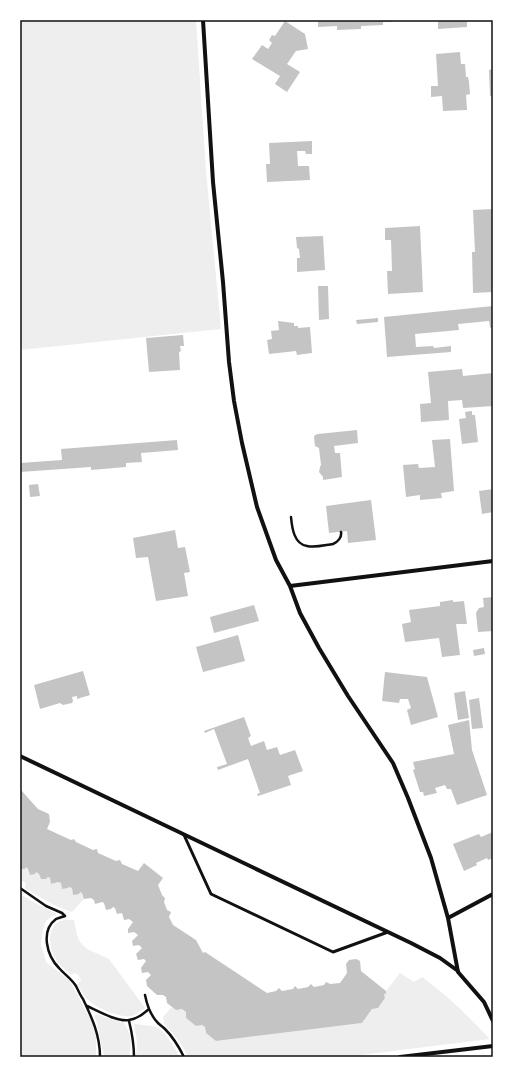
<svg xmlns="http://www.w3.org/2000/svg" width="513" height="1077" font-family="Figtree,sans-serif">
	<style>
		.green { fill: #eee }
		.building { fill: #c4c4c4 }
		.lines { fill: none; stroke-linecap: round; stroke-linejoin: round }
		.path { stroke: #111; stroke-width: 2.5 }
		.service { stroke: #111; stroke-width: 3 }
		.minor { stroke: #111; stroke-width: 4 }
		.neatline { fill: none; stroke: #111; stroke-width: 1.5 }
	</style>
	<rect width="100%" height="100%" fill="#fff"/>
	<path class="green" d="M20,20H196L206,171L221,329L20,350Z
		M26,867L28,869L30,875L35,874L36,872L39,874V875L41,879H46L48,877L50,878L51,884L58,882L61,883L62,889L68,888L69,887L72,888L73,895L80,892L82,893L84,899L72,912C54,906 41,898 25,888L26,883L20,880V869H25Z
		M20,894L35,903L57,914L51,917L46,921L43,929L41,944L46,962L70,981L92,1022L96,1035V1057H20Z
		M66,920H74L77,935L80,942L87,949L109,959L145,1008C141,1011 136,1015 131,1016C118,1018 94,1007 85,997C82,993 80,988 77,984L81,981L79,975L74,973L72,975C66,971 60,966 56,959C49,949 46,928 60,921C62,921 64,920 66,920Z
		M400,973L414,982L422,977C447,995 469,1017 490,1039L345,1057H188C182,1044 174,1034 164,1024L163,1017L172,1007L176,1010L182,1009L186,1012V1018L196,1026L202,1025L205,1027L206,1033L216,1041L362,1023L372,1009L378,1008L385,998L384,994H386V991Z
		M97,1014L107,1018L124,1023C132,1036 132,1042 129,1057H104L97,1023L94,1016Z
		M134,1024C141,1025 149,1025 156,1027C165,1030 175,1049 180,1057H136L137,1042Z"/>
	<path class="building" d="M318,20H395L391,22H383V25L361,26V29L337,30V26L318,27Z
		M438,20H467V27L438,29Z
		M285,21L305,34L308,49L296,51L287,64L300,72L287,92L275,84L280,76L252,59L262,45L268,49L272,43L269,40L272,35L275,36Z
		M460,52L461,64H465L466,77H468L469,82L470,94L466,95L467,110L443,111L442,96L431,97V86H438L436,54Z
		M493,69V96H490L489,70Z
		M312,141V154H306L305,151H297L298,166H309L310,180L267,182L266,164H270L269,143Z
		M493,209V292L473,293L472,252H475L473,210Z
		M420,226L423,292L388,294L387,271H392L391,240H385V228Z
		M323,236L325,270L297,272V258H300L299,249L297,248L296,237Z
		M318,286H328L329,319L319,320Z
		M493,306V327L490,328L489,321L458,324L459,330L415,334L416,347L433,346L434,348L451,346V352L387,357L384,317Z
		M378,318V322L357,324L356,320Z
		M278,321L294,323V326H298V328L310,327L312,353L297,355L296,351L269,354L267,340L272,339L271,331L279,330Z
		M183,335L184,346H180L181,351L179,352L180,370L149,372L146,338Z
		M462,369L463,376L493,373V406L463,408L462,400L448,401L449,420L421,422L420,404L431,403L428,372Z
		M472,411V415H475L478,442L462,444L459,419L466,418L465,412Z
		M357,430L358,443L334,446L335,453H340L342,477L323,480V477L319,472L320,467L321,465L319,448L315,446L314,437L315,435L318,434Z
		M450,439L454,491L441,493L442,498L420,500V495L406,497L403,465L418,464L419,468L435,467L432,440Z
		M177,440L178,450L141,453L142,462L126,463V467L91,470V467L20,472V463L62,460L61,449Z
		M38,484L40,496L30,497L29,485Z
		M493,489V512L482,514L479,491Z
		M371,500L376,540L348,543L347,531L329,533L326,506Z
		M175,530L178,548L185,547L190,572L184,573L188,596L156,601L148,557L136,558L133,538Z
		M493,597V631L478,632L476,613L479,608L484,607L483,598Z
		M453,600V602L464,601L467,624H456L460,655L442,657L439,638L405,642L402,624L411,622L409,610L440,606V602Z
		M254,605L259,621L214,633L210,617Z
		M238,635L245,661L203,672L196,647Z
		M484,648L485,654L474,656L473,650Z
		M83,671L90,695L77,699V696L72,697L73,701L72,703L63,705L60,703L40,709L34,685Z
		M385,672L427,677L438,717L411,725L407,710L411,708L408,699H400L399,703L382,701Z
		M465,691L469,718L458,720L454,693Z
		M479,698L483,728L472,729L469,700Z
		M244,717L251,736L248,738L251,746L264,741L267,750L277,747L280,755L295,750L303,771L288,776L291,785L258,796L257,794L260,793L248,759L218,770L217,767L227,764L214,729L205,733L204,731Z
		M469,720L472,750L487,795L457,805L451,789H447L445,785L435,788L437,793L424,796L423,792H420L413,770L415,769L413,762L454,754L448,725Z
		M21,790L38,809L49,814L50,822L47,829L71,840L74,839L76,842L93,850L97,849L98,853L116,861L120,860L122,864L138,871L144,863L163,878L158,885L162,895L165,898L164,902L167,910L171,912L169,917L173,925L196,940L203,953L205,952L267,993L276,991L279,988L282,991L293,989L295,986L298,989L308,987L311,984L314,987L324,985L326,982L330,984L340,983L347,973L346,964L349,960L356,959L360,961L361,971L386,991V994H384L385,998L378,1008L372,1009L362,1023L216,1041L206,1033L205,1027L202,1025L196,1026L186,1018V1012L182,1009L176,1010L167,1003L166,997L163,995H157L147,986L146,980L151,975L148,972L142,973L141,968L146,961L144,959L138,960L136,954L142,948L139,945L133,946L132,941L138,935L134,932L128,933V929L133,922L129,919L124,920L122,913L117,914L115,908L113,907L111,909L106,910L104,903L102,902L95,904L94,900L91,898L84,899L82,893L80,892L79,894L73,895L72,888L69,887L68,888L62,889L61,883L58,882L51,884L50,878L48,877L46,879H41L39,874L36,872L35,874L30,875L28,869L26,867L25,869H20V791Z
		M493,832V858L488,860L487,858L476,863L477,865L464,871L453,844L479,834L481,837Z"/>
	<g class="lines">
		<path class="path" d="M291,517C292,528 294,544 307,546C315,548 325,545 333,544C338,542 342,537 341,532
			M20,888L46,906L62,913L65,916C62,917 58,918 56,919C40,931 47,956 59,968C64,974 71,978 76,986C78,990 80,995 83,999C92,1018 100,1035 100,1057
			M145,995C147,1005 150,1015 158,1023C160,1025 163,1027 165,1029C173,1037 179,1047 184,1057
			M87,1006C98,1011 117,1022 129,1020C137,1019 143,1014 149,1009
			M129,1021C132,1033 134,1044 134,1057"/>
		<path class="service" d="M184,835L211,894L333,952L388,932"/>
		<path class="minor" d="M203,20L213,182L223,282L229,362L234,401L242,443L257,507L276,560L290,586L300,613L319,648L348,696L393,763L408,798L431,858L448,918L458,972L484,1002L493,1021
			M290,586L493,561
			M20,756L411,943L440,958L458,971
			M448,918L493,894
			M400,1057L493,1046"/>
	</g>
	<rect width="513" height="1077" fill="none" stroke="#ffffff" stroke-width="42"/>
	<rect x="21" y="21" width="471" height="1035" class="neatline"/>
</svg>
